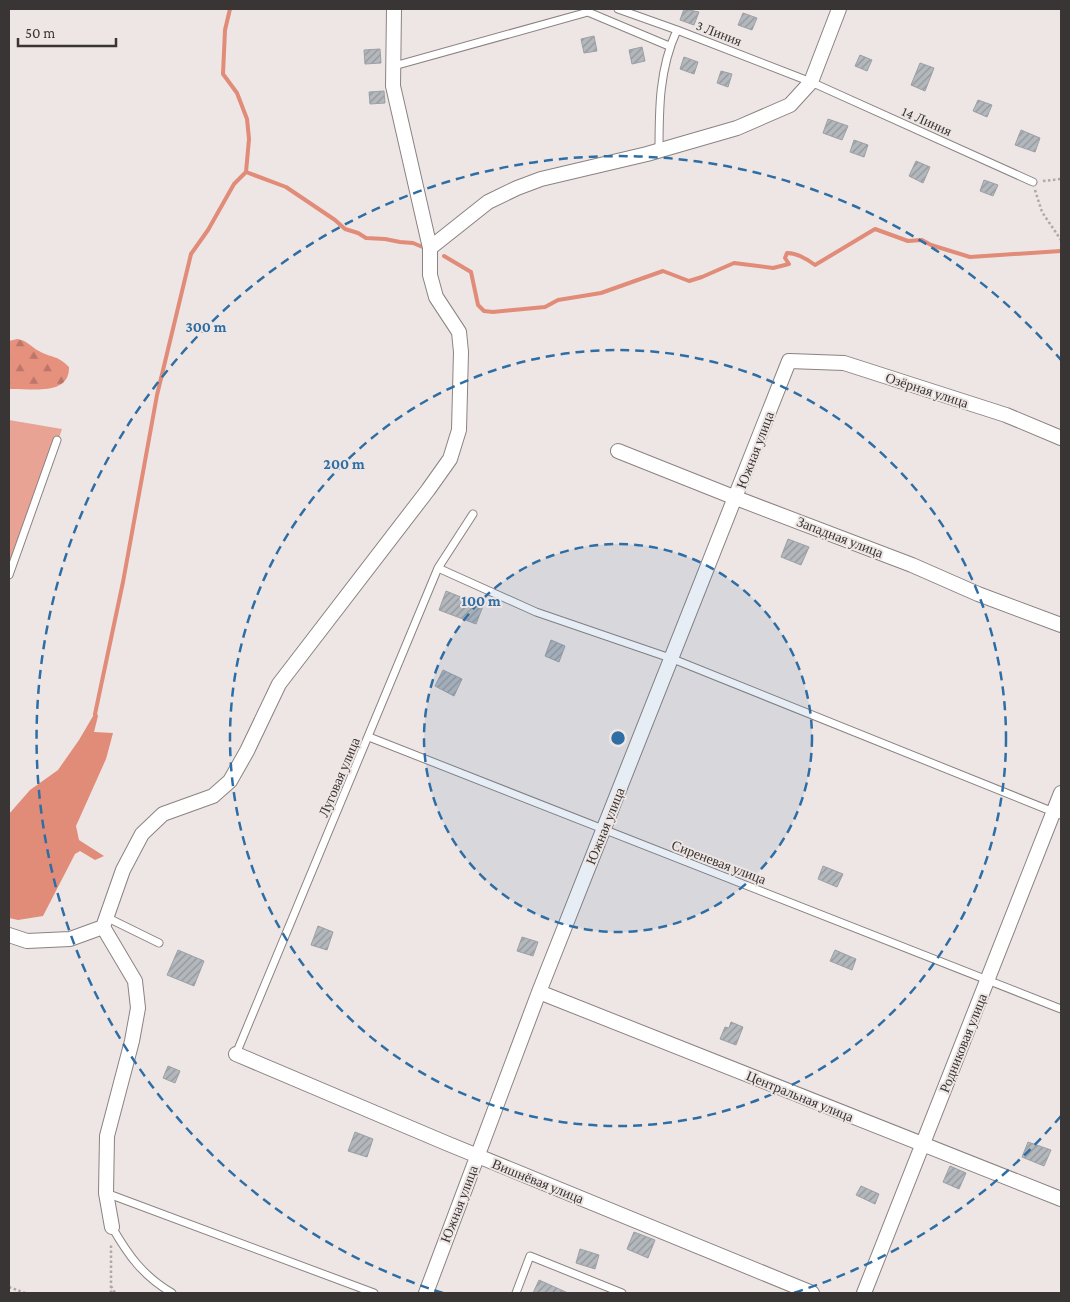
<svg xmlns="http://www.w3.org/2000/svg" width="1070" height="1302" font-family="'Crimson Pro',serif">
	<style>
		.green { fill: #e9a394 }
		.forest { fill: url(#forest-firs) }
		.water { fill: #e18b79 }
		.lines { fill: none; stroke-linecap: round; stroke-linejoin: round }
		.stream { stroke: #e18b79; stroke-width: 4 }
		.building { fill: url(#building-hatch); stroke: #9ca0a5 }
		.service-casing { stroke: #8a8382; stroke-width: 9 }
		.minor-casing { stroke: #8a8382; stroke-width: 16 }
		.path { stroke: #aea8a6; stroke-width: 2.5; stroke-dasharray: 2.5 2.5; stroke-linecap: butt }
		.service { stroke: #fff; stroke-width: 7 }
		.minor { stroke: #fff; stroke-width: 14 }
		.ring { fill: none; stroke: #2e6ea4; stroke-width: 2.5; stroke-dasharray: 9 6 }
		.labels { text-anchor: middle; stroke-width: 4; stroke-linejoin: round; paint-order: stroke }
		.street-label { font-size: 14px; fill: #383534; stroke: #eee6e4 }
		.centre { fill: #2e6ea4; stroke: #eee6e4; stroke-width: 2.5 }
		.ring-label { font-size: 15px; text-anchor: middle; font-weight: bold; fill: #2e6ea4; stroke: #eee6e4; stroke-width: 4; stroke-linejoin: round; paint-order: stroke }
	</style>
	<defs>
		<pattern id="forest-firs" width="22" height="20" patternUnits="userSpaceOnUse" patternTransform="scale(1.25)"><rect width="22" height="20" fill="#e6907e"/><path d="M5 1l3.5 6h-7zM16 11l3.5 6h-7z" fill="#bb7668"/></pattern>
		<pattern id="building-hatch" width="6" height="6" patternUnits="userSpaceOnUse" patternTransform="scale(1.25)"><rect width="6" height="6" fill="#b3b8bd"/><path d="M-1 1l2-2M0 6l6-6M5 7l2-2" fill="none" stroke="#93969a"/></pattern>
	</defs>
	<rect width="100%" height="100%" fill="#eee6e4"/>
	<path class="green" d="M9,420L62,429L9,583Z"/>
	<path class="forest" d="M17,339C27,340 31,347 39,351C51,358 58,355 69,367C70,397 29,388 9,389V341Z"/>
	<path class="water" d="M96,711L98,716L94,732L113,733L106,759L76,826L79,840L104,856L95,860L80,851L75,854L43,916L18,920L9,918V814L30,790L58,770L79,740Z"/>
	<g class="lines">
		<path class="stream" d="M246,172L286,187L335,220L345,229L358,233L366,238L385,239L400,242L413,243L425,248
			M444,256L471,272L478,305L484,311L493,312L545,307L558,300L601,293L663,271L689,281L702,277L734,263L773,268L789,264L785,258L787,253C798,253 807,259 815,265L875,229L908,241L922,240L931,245L970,257L1061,251
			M95,714L123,582L157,395L191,254L208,230L234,184L246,172L249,139L247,119L237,93L223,74L225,30L230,9"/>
	</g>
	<path class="building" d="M684,9L699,12L694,25L680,20Z
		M743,13L757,18L752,30L738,25Z
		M594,36L597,51L584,53L581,39Z
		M642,47L645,61L632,64L629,50Z
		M380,49L381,63L365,64L364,50Z
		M860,55L872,60L867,71L855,66Z
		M684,57L698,62L694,74L680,69Z
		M920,63L934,68L925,91L911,85Z
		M721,71L732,74L728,87L717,83Z
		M384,91L385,103L370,104L369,92Z
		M978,100L992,105L987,117L973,111Z
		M828,119L848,126L842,140L823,133Z
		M1021,130L1040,138L1035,152L1015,145Z
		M854,140L868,145L864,157L850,152Z
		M916,161L930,167L923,183L909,176Z
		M984,180L998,185L993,196L980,191Z
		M788,539L809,547L801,565L781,557Z
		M446,591L483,606L476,624L439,610Z
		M551,640L565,646L559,662L545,656Z
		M443,670L462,679L454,696L435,686Z
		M823,866L843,874L837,887L818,879Z
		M318,926L333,932L327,950L311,945Z
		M522,937L538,942L533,956L517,951Z
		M178,950L204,961L194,986L167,975Z
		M835,950L856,959L852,970L830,961Z
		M731,1022L743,1027L736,1045L720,1039L725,1027L729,1028Z
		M168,1066L180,1071L175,1083L163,1078Z
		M355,1132L373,1139L367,1157L348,1151Z
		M1028,1142L1051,1150L1044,1166L1022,1157Z
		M950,1166L966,1173L959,1189L943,1182Z
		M861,1186L879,1194L875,1204L856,1195Z
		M634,1232L655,1240L648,1258L627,1249Z
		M580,1249L599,1255L595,1269L576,1263Z
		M539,1280L568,1293H533Z"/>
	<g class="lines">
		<g class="service-casing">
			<path id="service" d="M618,9L677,30L811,82L1033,182
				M394,66L588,12L669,46
				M659,151C659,109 659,69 677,30
				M438,568L536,612L673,659L1061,815
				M9,575L57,440
				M369,737L1061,1009
				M106,917L159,943
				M236,1054L438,568L473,514
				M106,1193L374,1293
				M112,1227C128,1255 143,1276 172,1293
				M516,1293L530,1256L622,1293"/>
		</g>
		<g class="minor-casing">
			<path id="minor" d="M430,248L488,202L517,188L541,179L647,154L737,128L790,105L811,82L839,9
				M618,451L736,498L912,565L978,594L1061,625
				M103,927L135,981L138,1008L132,1041L107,1136L106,1193L112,1227
				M9,935L27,941L70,939L103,927L123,870L142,834L163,814L213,796L230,781L247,751L279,684L428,490L450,459L459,430L461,352L459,332L436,297L430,275V248L393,86L394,9
				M539,992L1061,1199
				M236,1054L446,1143L812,1293
				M426,1293L539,992L789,361L844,363L1006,415L1061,438
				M864,1293L1061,793"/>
		</g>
		<path class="path" d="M1043,181L1061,179
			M1035,190L1042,212L1061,240
			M111,1286L115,1293
			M9,1287L25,1293
			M111,1293V1245"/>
		<use href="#service" class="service"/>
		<use href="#minor" class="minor"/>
	</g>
	<circle cx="618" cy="738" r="194" fill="#2e6ea4" fill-opacity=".12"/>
	<g class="ring">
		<circle cx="618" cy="738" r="194"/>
		<circle cx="618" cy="738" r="388"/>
		<path d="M1061 1116A582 582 0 0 1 793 1293M443 1293A582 582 0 1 1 1061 360"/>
	</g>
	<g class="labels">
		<g class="street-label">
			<text transform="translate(719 33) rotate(21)" y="5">3 Линия</text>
			<text transform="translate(927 121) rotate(24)" y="5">14 Линия</text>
			<text transform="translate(927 390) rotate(18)" y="5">Озёрная улица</text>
			<text transform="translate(755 450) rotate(-69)" y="5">Южная улица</text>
			<text transform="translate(840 537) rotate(21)" y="5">Западная улица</text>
			<text transform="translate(339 777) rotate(-67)" y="5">Луговая улица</text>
			<text transform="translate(605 826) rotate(-68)" y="5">Южная улица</text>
			<text transform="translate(719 862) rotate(21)" y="5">Сиреневая улица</text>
			<text transform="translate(963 1043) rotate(-68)" y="5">Родниковая улица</text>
			<text transform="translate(800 1096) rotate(22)" y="5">Центральная улица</text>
			<text transform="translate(538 1181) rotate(22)" y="5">Вишнёвая улица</text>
			<text transform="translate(459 1204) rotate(-69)" y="5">Южная улица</text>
		</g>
	</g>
	<circle cx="618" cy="738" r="8" class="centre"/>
	<g class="ring-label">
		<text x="206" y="332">300 m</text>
		<text x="344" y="469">200 m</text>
		<text x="481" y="606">100 m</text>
	</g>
	<rect width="1070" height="1302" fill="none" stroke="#383534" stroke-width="20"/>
	<path d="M18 38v8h98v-8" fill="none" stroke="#383534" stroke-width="2.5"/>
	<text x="25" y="38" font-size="15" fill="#383534" stroke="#eee6e4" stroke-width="4" paint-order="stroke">50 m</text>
</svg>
